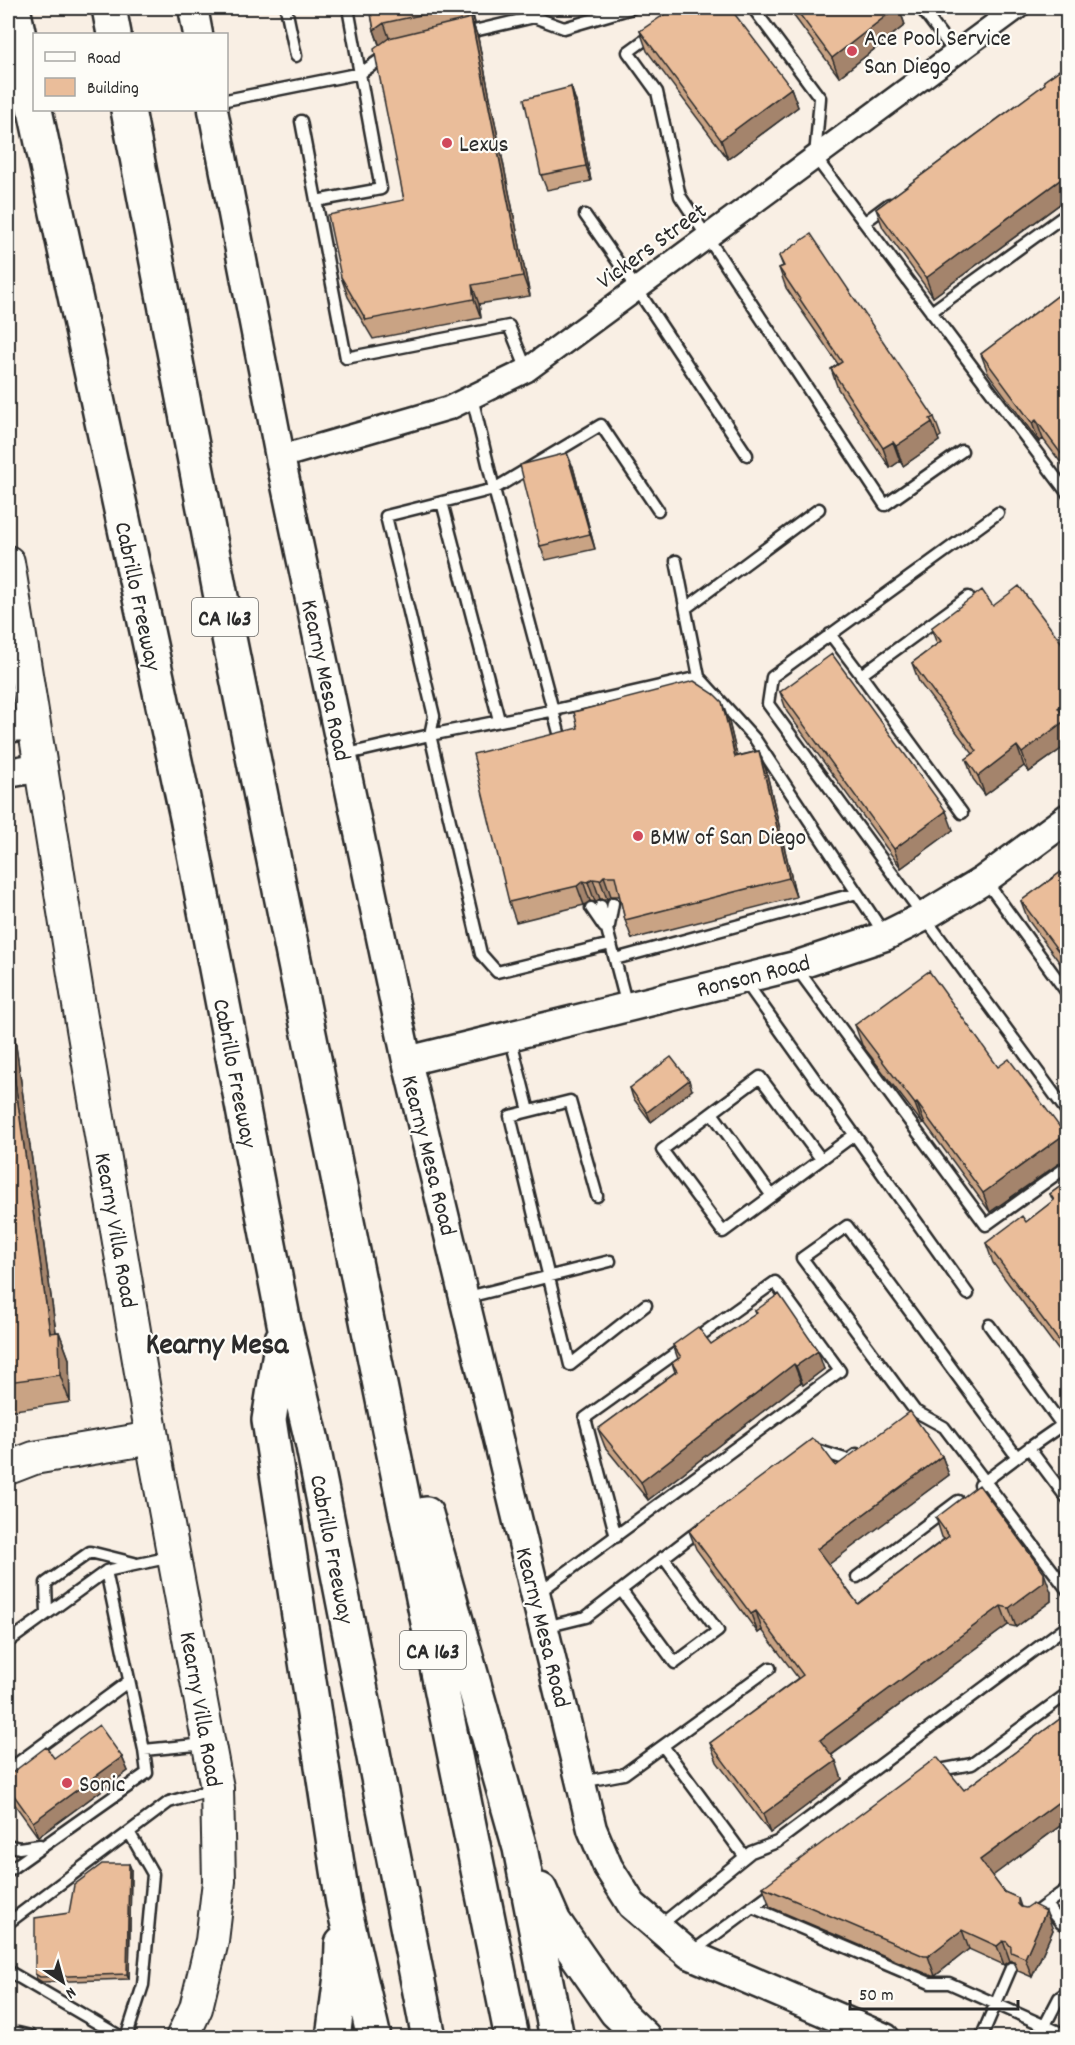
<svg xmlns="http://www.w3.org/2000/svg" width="1075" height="2045" font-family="Dekko,sans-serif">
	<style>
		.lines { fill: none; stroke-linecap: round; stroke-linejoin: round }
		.service-casing { stroke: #2b2b2b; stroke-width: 15 }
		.minor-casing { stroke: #2b2b2b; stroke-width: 27 }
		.tertiary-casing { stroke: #2b2b2b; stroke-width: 33 }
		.secondary-casing { stroke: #2b2b2b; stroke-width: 36 }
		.motorway-casing { stroke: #2b2b2b; stroke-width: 38 }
		.service { stroke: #fdfcf7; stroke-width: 10 }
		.minor { stroke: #fdfcf7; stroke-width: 22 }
		.tertiary { stroke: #fdfcf7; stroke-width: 28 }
		.secondary { stroke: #fdfcf7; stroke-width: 32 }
		.motorway { stroke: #fdfcf7; stroke-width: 33 }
		.wall { fill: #c9a384; stroke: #2b2b2b; stroke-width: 1.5 }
		.shaded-wall { fill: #a4846c; stroke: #2b2b2b; stroke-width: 1.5 }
		.building { fill: #eabd9a; stroke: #2b2b2b; stroke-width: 1.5 }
		.poi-dot { fill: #d1495b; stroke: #fdfcf7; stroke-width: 2 }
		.labels { text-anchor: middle; stroke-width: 4.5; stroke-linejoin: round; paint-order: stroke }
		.shield { fill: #fdfcf7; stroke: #6a6a68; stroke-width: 1.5 }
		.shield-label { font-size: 22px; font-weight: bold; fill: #2b2b2b }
		.poi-label { font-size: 24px; fill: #2b2b2b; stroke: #fdfcf7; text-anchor: start }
		.street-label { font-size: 24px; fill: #2b2b2b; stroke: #fdfcf7 }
		.district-label { font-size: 30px; font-weight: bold; fill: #2b2b2b; stroke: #fdfcf7 }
	</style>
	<rect width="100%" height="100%" fill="#f9efe4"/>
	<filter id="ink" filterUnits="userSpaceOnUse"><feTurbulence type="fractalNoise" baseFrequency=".0167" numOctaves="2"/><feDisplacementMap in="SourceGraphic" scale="12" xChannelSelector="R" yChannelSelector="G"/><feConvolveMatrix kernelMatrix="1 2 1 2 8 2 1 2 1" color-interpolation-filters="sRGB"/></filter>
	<g filter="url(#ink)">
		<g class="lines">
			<g class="service-casing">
				<path id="service" d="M286,8L296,56
					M753,8L820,98L815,157L1068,494
					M921,8L955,53
					M654,33L628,52L657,92L680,196L885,505L962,451
					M461,34L534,17L564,28L632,8
					M226,100L361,73L388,54
					M301,121L346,358L509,326L527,370
					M316,201L381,189L348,8
					M585,215L637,289L747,455
					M865,222L889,204
					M931,312L1068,213
					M472,397L494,489L562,744
					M442,502L499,720
					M658,510L601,425L494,489L386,516L434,716L430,735L555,710L699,677L755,739L885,935
					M998,513L772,677L768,704L1068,1113
					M676,561L699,677
					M686,608L819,509
					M830,634L861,675L968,597
					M861,675L962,813
					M343,755L430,735L481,954L497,972L611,944
					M985,880L1068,994
					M601,906L627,1006
					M591,908L604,927
					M609,926L613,903
					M615,959L857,893
					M795,966L986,1225L1068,1166
					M745,981L968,1294
					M510,1036L529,1111
					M712,1113L772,1196
					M821,1159L760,1077L662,1150L723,1232L854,1135
					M597,1196L570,1101L510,1116L570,1365L646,1305
					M464,1298L610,1261
					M989,1325L1062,1425L1029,1448
					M813,1449L848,1460L857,1454
					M1017,1457L847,1226L802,1258L915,1411L944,1427L1068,1591
					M980,1485L1029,1448L1068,1500
					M857,1577L958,1501
					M621,1590L675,1663L718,1631L663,1557
					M538,1593L840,1371L775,1282L585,1418L616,1537
					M47,1613L46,1583L90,1552L134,1563
					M545,1627L586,1617L702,1528
					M8,1642L106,1571L171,1557
					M663,1746L745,1857
					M144,1750L206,1744
					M8,1770L129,1681
					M934,1771L972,1764L1068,1693
					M581,1782L624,1774L770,1668
					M8,1845L19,1848L40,1845
					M8,1871L147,1773L144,1750L106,1571
					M1046,1905L1061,1923L1068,1926
					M752,1907L930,1983H949L1068,2036
					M1032,1920L1036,1912L1068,1888
					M8,1923L169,1802L214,1789
					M658,1927L751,1852L777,1842L1068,1625
					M692,1952L778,1888
					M8,1971L123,2038
					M1045,2025L1059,1998L1068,1991
					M10,2038L18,2033L31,2036
					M126,2038L143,1985L153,1874L129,1832
					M981,2038L1011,1968"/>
			</g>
			<g class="minor-casing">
				<path id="minor" d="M280,457L449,408L527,370L1017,8"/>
			</g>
			<g class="tertiary-casing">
				<path id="tertiary" d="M193,8L198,34
					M213,110L280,457L407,1061L592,1829L608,1867L632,1905L689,1954L885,2038
					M8,728L35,724
					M8,773L42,767
					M407,1061L795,966L885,936L923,917L984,880L1068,818"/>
			</g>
			<g class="secondary-casing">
				<path id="secondary" d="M8,562L78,999L156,1461L217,1788L219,1881L212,1941L196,2008L182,2038
					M8,1468L34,1458L152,1438"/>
			</g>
			<g class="motorway-casing">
				<path id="motorway" d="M13,8L34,108
					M109,8L114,34
					M35,110L187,817L284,1323L312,1441L429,2038
					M128,110L225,618L512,2038
					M282,1339L269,1420L343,1903L374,2038
					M426,1514L520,1848L557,2038
					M540,1890L554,1922L616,2011L644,2038
					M333,2038L341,1976L342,1944"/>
			</g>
			<use href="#service" class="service"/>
			<use href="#minor" class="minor"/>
			<use href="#tertiary" class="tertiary"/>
			<use href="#secondary" class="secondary"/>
			<use href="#motorway" class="motorway"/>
		</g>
		<path class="wall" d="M370,8H507L473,15L475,23L473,24L478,38L530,296L479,304L481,318L373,339L348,297L341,277L404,200L379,45L374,30Z
			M557,8H591L559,14Z
			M788,8H899L905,25L839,77Z
			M640,31L791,88L798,107L728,159L647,51Z
			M1068,64V198L933,297L883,228L876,209L1045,84L1044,81Z
			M571,87L576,102L591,181L547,190L541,175Z
			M779,256L934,417L941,436L938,438L939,441L903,466L900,461L890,468L838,389L831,369L838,364L786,288L779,268L783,266Z
			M1068,288V472L1043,439L1039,442L988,373L981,354Z
			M573,467L595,549L546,560L540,546Z
			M993,606L1068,651V744L1029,772L1024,766L985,795L973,779L966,759L973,754L919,682L912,663L937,644L931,628Z
			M780,692L953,830L901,868L787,712Z
			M729,722L737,756L759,751L766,770L796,897L632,939L625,920L620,896H611L607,899H600L595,902L590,901L584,905L516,922L509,902L578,728Z
			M1068,867V974L1028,920L1021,901Z
			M8,989L56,1332H59L69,1359L70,1402L8,1411Z
			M855,1025L998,1067L1065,1134L1068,1140V1157L990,1212L924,1122L922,1123L862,1045Z
			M630,1088L692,1090L651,1122L633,1098Z
			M1068,1181V1363L993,1263L986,1243L1026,1222L1053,1201L1050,1194Z
			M755,1311L824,1369L803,1385L801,1382L648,1500L605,1447L598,1429L675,1372L672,1363L678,1359L673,1345L711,1344L756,1314Z
			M942,1456L949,1475L828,1564L858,1604L944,1539L942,1537L936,1518L1051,1592V1601L1016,1627L1008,1625L832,1755L842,1779L770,1833L717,1762L710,1743L798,1678L762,1630L758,1633L696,1549L689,1531L836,1466Z
			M1068,1713V1820L992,1876L1004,1892L1018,1898L1021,1907L1053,1930L1032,1977L1018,1971L1014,1961H1010L1004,1965L969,1949L935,1976H932L770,1907L763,1887L964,1790Z
			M122,1757L128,1771L38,1837L8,1795V1776L54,1758Z
			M129,1864L131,1869L129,1979L42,1982L37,1979L35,1974L69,1913Z"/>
		<path class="shaded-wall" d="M469,8H471L475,23Z
			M896,8H899L905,25L839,77L832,58Z
			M471,18L478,38L530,296L523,276Z
			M384,23L391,43L381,49L374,30Z
			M571,87L576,102L591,181L586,166Z
			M791,88L798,107L728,159L721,140Z
			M1068,174V198L933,297L926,278Z
			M472,285L479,304L481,318L474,299Z
			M1036,420L1043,439L1039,442L1032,423Z
			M932,422L939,441L903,466L896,446Z
			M893,442L900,461L890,468L883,448Z
			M567,453L573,467L595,549L590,534Z
			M1068,701V744L1029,772L1022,753L1058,708Z
			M722,702L729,722L742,776L735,757Z
			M1017,746L1024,766L985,795L978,776Z
			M759,751L766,770L796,897L789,878Z
			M946,811L953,830L901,868L894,849Z
			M604,876L611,896L607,899L600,880Z
			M593,879L600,899L595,902L588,882Z
			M583,881L590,901L584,905L577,886Z
			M8,989L59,1354V1332L69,1359L70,1402L60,1375L50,1333L8,1032Z
			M689,1080L692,1090L651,1122L647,1112Z
			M917,1103L924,1122L922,1123L915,1104Z
			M1065,1134L1068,1140V1157L990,1212L983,1193Z
			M818,1351L824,1369L803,1385L796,1366Z
			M794,1364L801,1382L648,1500L641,1482Z
			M942,1456L949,1475L824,1568L817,1549Z
			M1044,1573L1051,1592V1601L1016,1627L1009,1608Z
			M1001,1606L1008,1625L827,1758L820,1740Z
			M756,1611L762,1630L758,1633L751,1614Z
			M122,1757L128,1771L38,1837L33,1822Z
			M836,1761L842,1779L770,1833L763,1814Z
			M1068,1795V1820L987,1880L980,1860Z
			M129,1864L131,1869L129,1979L127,1974Z
			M1046,1911L1053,1930L1032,1977L1025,1958Z
			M962,1930L969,1949L935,1976L928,1956Z
			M1003,1941L1010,1961L1004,1965L997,1946Z"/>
		<path class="building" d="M370,8H452L384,23L374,30Z
			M674,8H730L791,88L721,140L640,31Z
			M795,8H896L832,58Z
			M471,18L523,276L472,285L474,299L366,320L341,277L328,215L404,200L374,49L389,38Z
			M1068,64V174L926,278L876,209L1045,84L1044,81Z
			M571,87L586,166L541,175L524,99Z
			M811,234L934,417L930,419L932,422L896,446L893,442L883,448L831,369L842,362L779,268L784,266L779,256Z
			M1068,288V463L1036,420L1032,423L981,354Z
			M567,453L590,534L540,546L520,465Z
			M1019,586L1068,651V701L1058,708L1067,719L1022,753L1017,746L978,776L966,759L977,751L912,663L941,641L931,628L982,590L993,606Z
			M832,654L946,811L894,849L780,692Z
			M694,681L714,694L722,702L735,757L759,751L789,878L625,920L615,876H604L600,880L593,879L588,882L583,881L577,886L509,902L473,754L578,728L574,712Z
			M1068,867V964L1021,901Z
			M929,971L998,1067L1009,1059L1065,1134L983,1193L917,1103L915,1104L855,1025Z
			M8,1032L50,1333L59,1332L60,1375L8,1382Z
			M671,1057L689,1080L647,1112L630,1088Z
			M1068,1181V1353L986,1243L1022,1216L1026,1222L1054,1200L1050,1194Z
			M779,1294L818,1351L796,1366L794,1364L641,1482L598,1429L677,1371L672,1363L681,1357L673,1345L698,1327L711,1344L757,1313L755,1311Z
			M910,1411L942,1456L817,1549L858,1604L949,1536L936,1518L979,1485L1044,1573V1582L1009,1608L1001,1606L820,1740L836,1761L763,1814L710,1743L803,1675L756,1611L751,1614L689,1531L812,1439L818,1442L836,1466Z
			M1068,1713V1795L980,1860L1004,1892L1018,1898V1904L1021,1907L1026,1908L1032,1904L1046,1911L1025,1958L1011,1952V1947L1007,1942L1003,1941L997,1946L962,1930L928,1956H924L763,1887L937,1757L964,1790Z
			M99,1725L122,1757L33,1822L8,1787V1776L46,1747L54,1758Z
			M102,1864H129L127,1974L40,1977L35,1974V1918L69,1913L74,1885Z"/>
	</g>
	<g class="poi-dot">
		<circle cx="852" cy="51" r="6"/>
		<circle cx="447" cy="143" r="6"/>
		<circle cx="638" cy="836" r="6"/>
		<circle cx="67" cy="1783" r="6"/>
	</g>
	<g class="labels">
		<g class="shield">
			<rect x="192" y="598" width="66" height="38" rx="4.5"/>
			<rect x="400" y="1631" width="66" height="38" rx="4.5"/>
		</g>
		<g class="shield-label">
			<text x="225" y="625">CA 163</text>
			<text x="433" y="1658">CA 163</text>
		</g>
		<g class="poi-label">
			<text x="864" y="45">Ace Pool Service<tspan x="864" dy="28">San Diego</tspan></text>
			<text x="459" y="151">Lexus</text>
			<text x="650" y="844">BMW of San Diego</text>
			<text x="79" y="1791">Sonic</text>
		</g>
		<g class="street-label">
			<text transform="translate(651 245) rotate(-36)" y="8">Vickers Street</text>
			<text transform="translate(139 596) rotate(78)" y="8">Cabrillo Freeway</text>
			<text transform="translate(327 680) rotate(78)" y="8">Kearny Mesa Road</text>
			<text transform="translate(753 975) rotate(-14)" y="8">Ronson Road</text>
			<text transform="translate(236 1073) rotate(79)" y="8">Cabrillo Freeway</text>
			<text transform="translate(430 1155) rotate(76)" y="8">Kearny Mesa Road</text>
			<text transform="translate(117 1230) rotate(80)" y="8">Kearny Villa Road</text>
			<text transform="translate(333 1549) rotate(79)" y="8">Cabrillo Freeway</text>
			<text transform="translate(544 1627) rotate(76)" y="8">Kearny Mesa Road</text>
			<text transform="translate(202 1709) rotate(80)" y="8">Kearny Villa Road</text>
		</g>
		<g class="district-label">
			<text x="217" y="1353">Kearny Mesa</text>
		</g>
	</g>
	<rect width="1075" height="2045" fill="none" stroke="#fdfcf7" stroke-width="30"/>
	<rect x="15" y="15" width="1045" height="2015" fill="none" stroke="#2b2b2b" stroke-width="2" filter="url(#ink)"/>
	<rect x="33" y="33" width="195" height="78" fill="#fdfcf7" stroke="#a9a8a5" stroke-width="1.5"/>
	<rect x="45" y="52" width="30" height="9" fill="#fdfcf7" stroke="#a9a8a5" stroke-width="1.5"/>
	<text x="87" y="63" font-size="18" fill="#2b2b2b">Road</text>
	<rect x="45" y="78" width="30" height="18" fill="#eabd9a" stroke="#a9a8a5" stroke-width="1.5"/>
	<text x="87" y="93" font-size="18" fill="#2b2b2b">Building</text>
	<g transform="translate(63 1982) rotate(144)" stroke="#fdfcf7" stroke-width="4.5" paint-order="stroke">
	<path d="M0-4.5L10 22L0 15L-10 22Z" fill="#2b2b2b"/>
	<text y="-9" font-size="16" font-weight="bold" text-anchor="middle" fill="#2b2b2b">N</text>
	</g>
	<path d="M850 2000v9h168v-9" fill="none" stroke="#2b2b2b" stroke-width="3"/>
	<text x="859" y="2000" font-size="18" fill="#2b2b2b" stroke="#fdfcf7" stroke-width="4.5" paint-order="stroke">50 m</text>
</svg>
